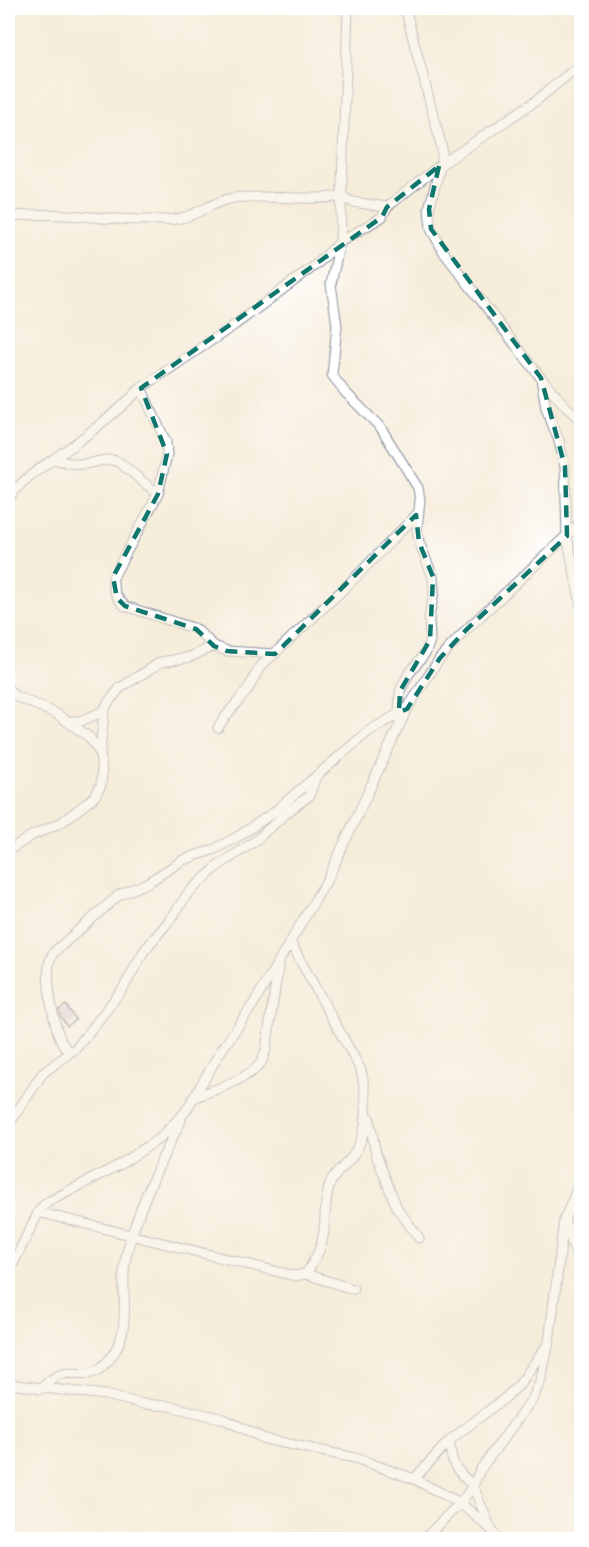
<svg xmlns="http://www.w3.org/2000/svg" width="589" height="1547" font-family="Sriracha,sans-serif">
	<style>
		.building { fill: url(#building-hatch) }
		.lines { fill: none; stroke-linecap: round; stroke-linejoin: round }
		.minor-casing { stroke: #888e9c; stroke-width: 11 }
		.minor { stroke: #fff; stroke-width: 9 }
		.marked { fill: none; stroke: #0f766e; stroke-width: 4.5; stroke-dasharray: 12 8; stroke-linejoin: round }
	</style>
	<defs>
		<pattern id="building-hatch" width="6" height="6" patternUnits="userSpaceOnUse" patternTransform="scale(1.5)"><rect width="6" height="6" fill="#bd9ccb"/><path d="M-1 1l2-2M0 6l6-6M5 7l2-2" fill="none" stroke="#9980a8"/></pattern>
	</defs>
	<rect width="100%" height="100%" fill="#fff"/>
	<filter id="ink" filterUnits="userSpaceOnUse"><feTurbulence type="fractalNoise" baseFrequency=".0167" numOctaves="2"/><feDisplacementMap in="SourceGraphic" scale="12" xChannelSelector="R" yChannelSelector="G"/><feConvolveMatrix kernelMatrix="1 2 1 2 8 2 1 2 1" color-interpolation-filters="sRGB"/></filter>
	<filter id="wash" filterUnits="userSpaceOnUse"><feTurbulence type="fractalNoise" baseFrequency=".008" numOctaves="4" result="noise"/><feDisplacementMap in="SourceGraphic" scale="24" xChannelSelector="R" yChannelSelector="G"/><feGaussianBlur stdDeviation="1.35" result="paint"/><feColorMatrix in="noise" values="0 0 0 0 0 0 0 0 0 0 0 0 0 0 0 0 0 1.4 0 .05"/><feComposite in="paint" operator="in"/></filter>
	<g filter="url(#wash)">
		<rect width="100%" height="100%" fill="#f6ecda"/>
		<g id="blocks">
			<path class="building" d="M66,1005L76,1020L67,1026L61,1017L59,1010Z"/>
		</g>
	</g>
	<g filter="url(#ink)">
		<use href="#blocks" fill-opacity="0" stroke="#888e9c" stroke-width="1.5"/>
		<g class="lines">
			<g class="minor-casing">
				<path id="minor" d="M348,8L340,242L331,284L337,326L332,375L345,392L381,428L418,488L420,500L417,529L419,542L433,577L434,592L429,618L430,640L426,652L408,675L400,691L399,712
					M405,8L442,148V160L429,209L431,229L445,254L541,378L546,408L559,441L565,467L567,536L582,610
					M8,217C54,210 99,220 145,220C156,220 170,221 181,218C200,214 214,201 233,198C269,194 307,202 342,196L352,202L387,207L439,166L537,100L582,63
					M543,380L566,407L582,421
					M141,388L166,442L167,454L158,494L113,577C112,590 116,597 125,606L196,629L214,646L227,651L275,654
					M54,459C64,462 73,465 84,464C96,463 107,457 119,462L158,494
					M8,500C22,478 44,466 65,451C91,432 119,411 141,388L236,324L317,264L340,242L382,217L387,207
					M8,689L13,695L57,714L89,737L100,753L102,773L101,785L95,796L88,802L62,822L31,836L8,851
					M70,721H81L104,711
					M218,728C226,714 236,704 246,692C252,684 255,674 261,666L351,582L419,512
					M100,753L104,711L107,704L120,688L161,662L190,657L214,646
					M290,942L361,1070C368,1100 371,1132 351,1158C344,1167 332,1175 329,1187C324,1203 326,1220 323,1237C321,1251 313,1262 306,1274
					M69,1053C66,1049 63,1045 61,1041C54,1024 41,966 54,952L119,895L147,883L183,860L215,849L239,836L274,812L369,731L405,710
					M193,1098C211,1091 249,1079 261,1063C263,1059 264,1054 266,1050L278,968
					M369,1117L376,1154L397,1208L419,1238
					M8,1126L42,1074L76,1048L94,1026L124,987L144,951L173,916L188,893L218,866L255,841L290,810L309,796L315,779
					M38,1212L295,1276L306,1274L353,1289
					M565,1222L582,1272
					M8,1274L40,1209L48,1202L121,1164L160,1138L186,1111L219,1054L254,1003L328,878L407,709L440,658L466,630L582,521
					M8,1384L105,1395L143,1404L169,1406L224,1419L265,1439L355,1458L414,1479L460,1503L491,1529
					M39,1389C46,1384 54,1376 62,1374C76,1371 90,1378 101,1368C140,1333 116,1293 127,1252C139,1206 159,1163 181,1121
					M414,1479L450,1440L505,1398L519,1385L545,1348
					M423,1540L460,1503L473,1486C456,1470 450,1464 450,1440
					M499,1540L491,1529L473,1486L480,1470L533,1398L541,1379L549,1342L564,1220L582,1177"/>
			</g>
			<use href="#minor" class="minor"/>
		</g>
	</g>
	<path d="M0 0H589V1547H0ZM439,166L429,209L431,229L541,378L565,467L567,536L466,630L440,658L407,709L399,712L400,691L430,640L433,577L419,542L416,515L275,654L227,651L214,646L196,629L125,606L117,598L113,577L158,494L167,454L141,388L382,217L387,207Z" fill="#f6ecda" fill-opacity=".55" fill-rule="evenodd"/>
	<path class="marked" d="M439,166L429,209L431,229L541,378L565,467L567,536L466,630L440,658L407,709L399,712L400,691L430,640L433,577L419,542L416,515L275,654L227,651L214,646L196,629L125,606L117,598L113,577L158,494L167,454L141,388L382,217L387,207Z"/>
	<rect width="589" height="1547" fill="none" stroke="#fff" stroke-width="30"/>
</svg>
